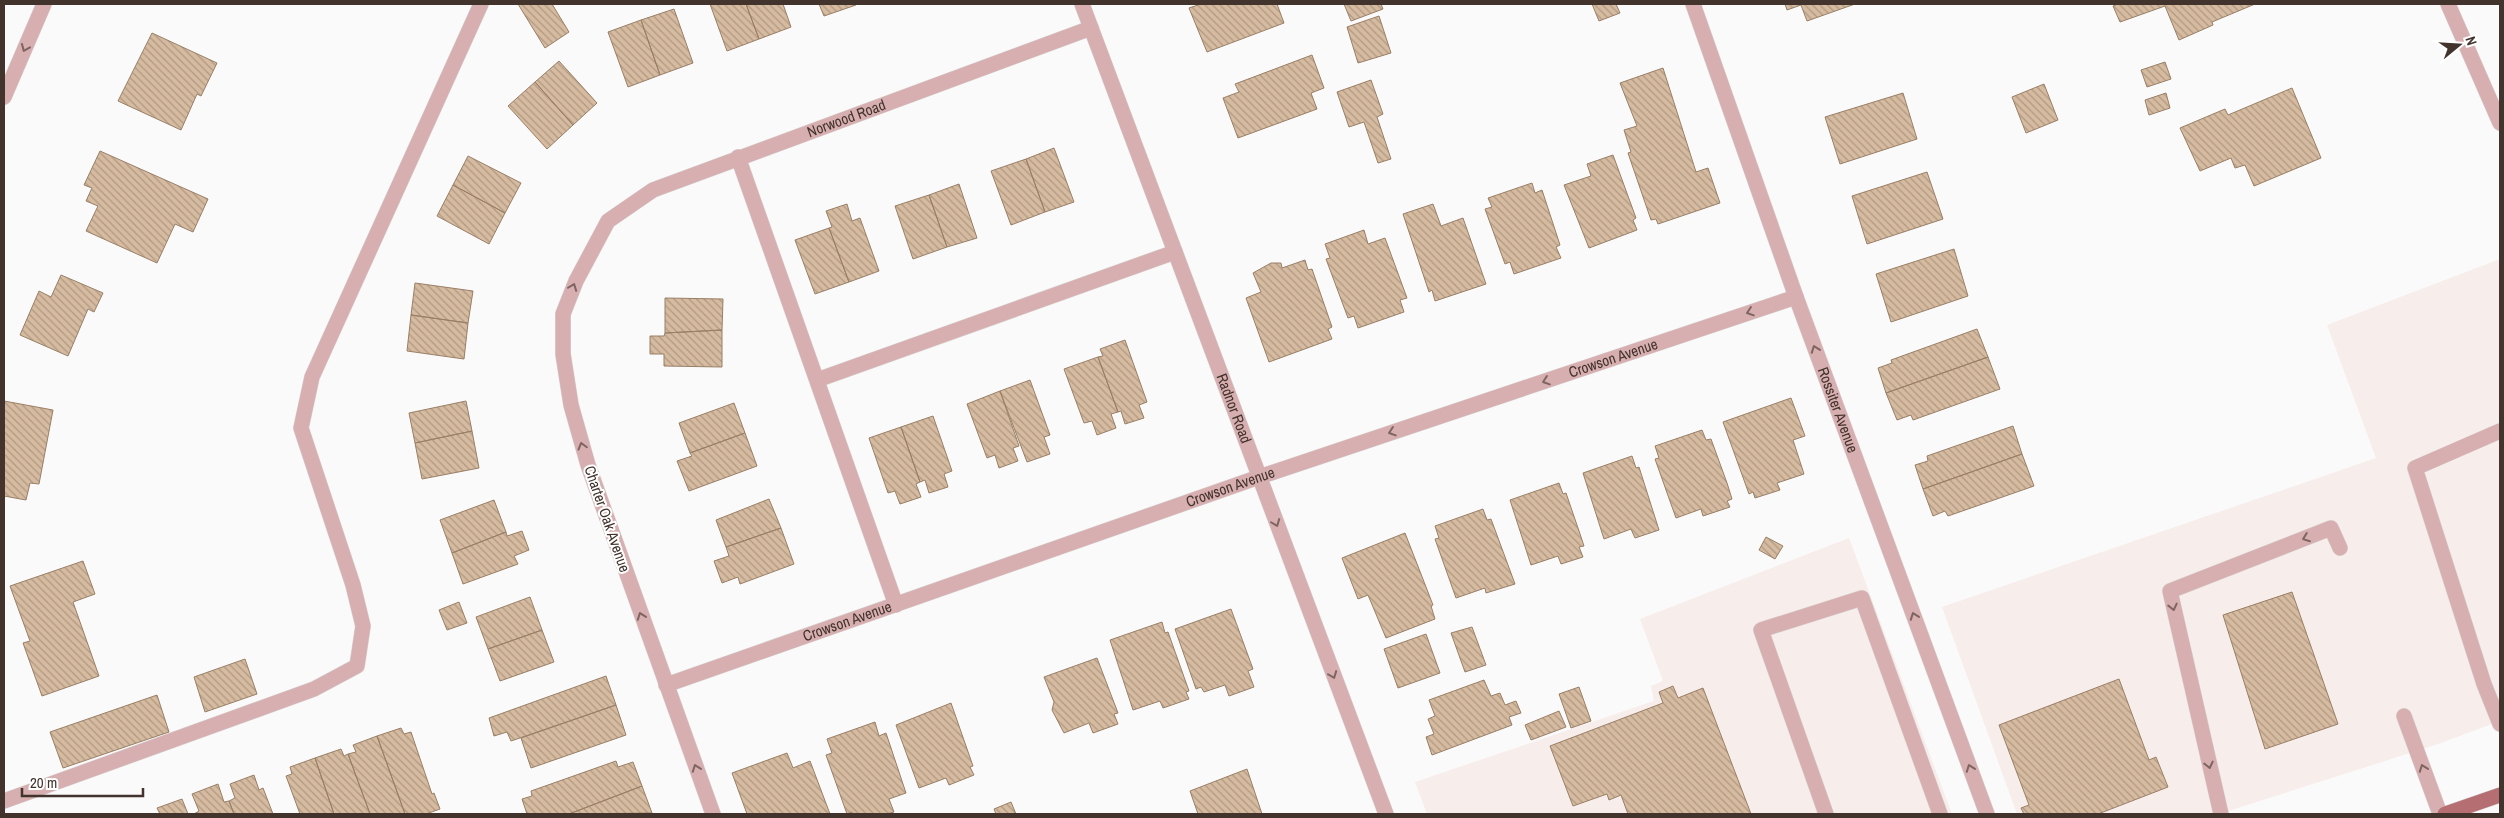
<svg xmlns="http://www.w3.org/2000/svg" width="2504" height="818" font-family="'Archivo Narrow',sans-serif">
	<style>
		.built { fill: #f7edea }
		.building { fill: url(#building-back-hatch); stroke: #997f66 }
		.lines { fill: none; stroke-linecap: round; stroke-linejoin: round }
		.lane-casing { stroke: #d9d6d5; stroke-width: 16 }
		.street-casing { stroke: #d9d6d5; stroke-width: 16 }
		.primary-casing { stroke: #d9d6d5; stroke-width: 16 }
		.lane { stroke: #d8afb0; stroke-width: 15 }
		.street { stroke: #d8afb0; stroke-width: 15 }
		.primary { stroke: #b56f72; stroke-width: 15 }
		.oneway { stroke: #7e6561 }
		.labels { text-anchor: middle; stroke-width: 4; stroke-linejoin: round; paint-order: stroke }
		.street-label { font-size: 15px; fill: #42332d; stroke: #fff }
	</style>
	<defs>
		<pattern id="building-back-hatch" width="6" height="6" patternUnits="userSpaceOnUse" patternTransform="scale(1.25)"><rect width="6" height="6" fill="#d6bba0"/><path d="M-1 5l2 2M0 0l6 6M5-1l2 2" fill="none" stroke="#af9983"/></pattern>
	</defs>
	<rect width="100%" height="100%" fill="#fafafa"/>
	<path class="built" d="M2500,259V721L2438,744L2219,814H2017L1942,607L2376,458L2327,325Z
		M1849,538L1952,814H1427L1415,782L1654,701L1651,686L1663,681L1640,619Z"/>
	<path class="building" d="M518,4H552L569,32L545,48Z
		M710,4H746L759,39L727,51Z
		M746,4H783L791,27L759,39Z
		M819,4H855L856,5L824,16Z
		M1201,4H1277L1284,23L1207,52L1189,8Z
		M1344,4H1381L1383,9L1351,21Z
		M1592,4H1616L1620,13L1599,21Z
		M1785,4H1855L1807,21L1801,5L1787,10Z
		M2118,4H2255L2212,22L2213,25L2179,40L2165,6L2120,22L2113,6Z
		M674,9L693,63L660,75L641,20Z
		M1379,16L1391,53L1358,63L1347,27Z
		M641,20L660,75L628,87L608,32Z
		M152,33L217,63L201,96L197,94L181,130L118,101Z
		M1312,55L1324,88L1311,93L1317,109L1238,138L1223,98L1239,92L1235,84Z
		M559,61L597,103L573,125L535,82Z
		M2165,62L2171,79L2147,87L2141,70Z
		M1663,68L1696,172L1708,168L1720,203L1658,224L1656,219L1651,220L1628,153L1631,152L1624,130L1637,126L1620,83Z
		M1371,80L1383,114L1377,117L1391,159L1378,163L1364,122L1349,127L1337,92Z
		M535,82L573,125L547,149L508,106Z
		M2044,84L2058,120L2026,133L2012,97Z
		M2292,88L2321,158L2254,186L2245,165L2235,168L2231,158L2200,171L2180,128L2225,109L2228,115Z
		M1903,93L1917,139L1840,164L1825,117Z
		M2166,93L2170,108L2149,115L2145,100Z
		M1054,148L1074,202L1045,212L1026,159Z
		M100,151L208,199L193,232L175,224L157,263L86,231L98,206L86,201L92,188L84,185Z
		M1613,155L1636,218L1633,220L1637,230L1589,248L1564,185L1591,176L1587,164Z
		M468,156L521,183L505,213L453,185Z
		M1026,159L1045,212L1011,225L991,171Z
		M1927,172L1943,219L1867,244L1852,196Z
		M1532,183L1535,193L1542,190L1560,245L1556,247L1561,258L1514,274L1510,262L1505,264L1485,209L1492,207L1488,198Z
		M959,184L977,238L947,247L929,195Z
		M453,185L505,213L489,244L437,216Z
		M929,195L947,247L913,259L895,206Z
		M847,204L852,221L860,218L879,271L849,282L829,228L832,227L826,211Z
		M1433,204L1441,226L1463,218L1486,284L1435,301L1432,290L1429,292L1403,214Z
		M829,228L849,282L815,294L795,240Z
		M1364,230L1368,244L1385,238L1407,298L1400,300L1404,312L1358,328L1354,316L1348,318L1326,259L1330,258L1325,244Z
		M1954,249L1968,296L1891,322L1876,274Z
		M1305,260L1308,270L1312,269L1332,327L1328,329L1332,339L1269,362L1246,298L1261,292L1253,273L1271,263H1281L1282,268Z
		M61,275L103,293L94,312L88,309L68,356L20,335L39,291L51,297Z
		M415,283L473,291L468,323L411,315Z
		M665,298L723,299L722,330L665,333Z
		M411,315L468,323L464,359L407,351Z
		M1977,329L1988,357L1886,393L1878,368L1892,363L1891,360Z
		M722,330V367L664,366V354H650V336H664L665,333Z
		M1125,340L1147,402L1139,405L1144,418L1125,424L1121,411L1118,412L1098,357L1103,356L1100,349Z
		M1098,357L1118,412L1111,414L1116,428L1097,435L1092,421L1084,423L1064,369Z
		M1988,357L2000,389L1913,420L1911,415L1897,420L1886,393Z
		M1030,380L1050,435L1044,437L1050,454L1027,462L1000,391Z
		M1000,391L1019,446L1013,448L1018,461L999,468L995,455L987,458L967,404Z
		M1791,398L1805,436L1793,440L1804,474L1777,483L1780,490L1755,498L1753,492L1749,494L1723,422Z
		M4,401L53,410L39,484L30,483L26,500L4,496Z
		M466,401L472,431L415,443L409,413Z
		M734,403L745,433L690,453L679,423Z
		M933,416L952,471L944,474L948,487L929,493L925,480L920,482L901,427Z
		M2013,426L2022,454L1923,489L1915,465L1928,461L1927,456Z
		M901,427L920,482L916,484L921,497L900,504L895,491L888,493L869,438Z
		M1702,430L1706,440L1711,439L1727,483L1732,499L1727,501L1730,507L1703,516L1701,509L1676,518L1655,459L1659,458L1655,446Z
		M472,431L479,468L422,479L415,443Z
		M745,433L757,466L689,491L677,461L692,456L690,453Z
		M2022,454L2034,486L1948,516L1945,511L1933,516L1923,489Z
		M1632,456L1636,468L1639,467L1659,530L1635,538L1631,529L1604,539L1583,473Z
		M1559,483L1563,494L1566,493L1579,531L1584,546L1579,547L1583,557L1561,564L1558,556L1531,565L1510,500Z
		M769,499L781,528L726,547L716,520Z
		M494,500L506,532L452,553L440,520Z
		M1483,509L1487,520L1491,519L1515,584L1486,593L1485,588L1456,598L1435,539L1439,538L1435,526Z
		M781,528L794,564L740,584L738,577L722,583L714,561L729,556L726,547Z
		M522,531L529,550L514,556L518,564L463,584L452,553L506,532L507,536Z
		M1405,533L1433,605L1431,606L1435,619L1386,638L1368,595L1358,599L1342,558Z
		M1766,537L1783,546L1775,559L1759,550Z
		M83,561L95,594L73,602L99,676L42,696L23,643L30,641L10,586Z
		M2292,592L2338,724L2265,749L2223,615Z
		M530,597L542,630L488,649L476,617Z
		M459,602L467,623L447,630L439,610Z
		M1231,609L1253,669L1248,671L1254,687L1229,696L1225,685L1204,692L1201,687L1196,689L1175,629Z
		M1162,622L1165,633L1168,632L1189,691L1186,692L1189,699L1163,708L1160,701L1133,710L1110,640Z
		M1472,627L1486,665L1465,672L1451,633Z
		M542,630L554,662L500,681L488,649Z
		M1426,634L1440,673L1398,688L1384,649Z
		M1097,658L1118,713L1114,714L1118,724L1093,733L1089,723L1064,733L1052,710L1054,702L1044,677Z
		M245,659L257,694L205,712L194,677Z
		M606,676L616,705L511,741L507,732L494,736L489,718Z
		M2119,679L2149,760L2156,757L2168,787L2098,814H2024L2021,808L2029,805L1999,725Z
		M1484,680L1491,696L1500,693L1505,705L1516,701L1521,713L1509,717L1512,725L1432,755L1426,737L1434,734L1428,719L1435,716L1429,700Z
		M1673,686L1678,698L1703,688L1751,814H1628L1621,795L1609,800L1607,794L1573,806L1550,746L1663,703L1659,692Z
		M1579,687L1591,721L1571,728L1559,694Z
		M157,695L169,732L63,768L50,732Z
		M951,703L973,766L970,767L974,775L949,785L946,778L919,788L896,725Z
		M616,705L626,735L531,768L521,738Z
		M1559,711L1566,727L1531,740L1525,725Z
		M875,722L879,736L886,733L906,793L889,799L894,812L886,814H852V812L847,814L826,755L832,753L827,739Z
		M401,728L404,734L411,732L432,794L434,793L440,809L426,814H405L377,736Z
		M377,736L405,814H370L348,754L356,752L353,745Z
		M341,749L344,756L348,754L370,814H334L315,758Z
		M787,753L793,768L810,761L830,814H747L732,773Z
		M315,758L334,814H300L286,776L292,774L290,767Z
		M616,761L618,767L633,762L642,786L569,814H527L522,799L532,796L531,791Z
		M1247,769L1262,814H1198L1190,791Z
		M254,775L259,790L263,788L273,814H234L229,801L235,798L230,784Z
		M218,784L224,802L229,801L234,814H194L199,811L192,794Z
		M642,786L652,813L569,814Z
		M182,799L188,814H160L157,808Z
		M1011,802L1016,814H996L994,809Z"/>
	<g class="lines">
		<g class="lane-casing">
			<path id="lane" d="M738,157L896,605
				M817,380L1175,252
				M2500,431L2415,468L2484,684L2500,724
				M2404,716L2440,814
				M4,801L314,689L357,666L363,626L353,585L301,428L312,377L481,4
				M1826,814L1761,630L1862,598L1940,814
				M2221,814L2170,591L2331,528L2340,548"/>
		</g>
		<g class="street-casing">
			<g id="street">
				<path id="s1" d="M1082,4L1386,814"/>
				<path id="s2" d="M1693,4L1796,297L1987,814"/>
				<path d="M2448,4L2500,123"/>
				<path d="M4,97L44,4"/>
				<path id="s3" d="M666,685L1259,477L1796,297"/>
				<path id="s4" d="M713,814L588,465L571,405L563,354V314L576,281L608,221L653,190L1091,28"/>
			</g>
		</g>
		<g class="primary-casing">
			<path id="primary" d="M2445,814L2500,795"/>
		</g>
		<use href="#lane" class="lane"/>
		<use href="#street" class="street"/>
		<use href="#primary" class="primary"/>
	</g>
	<defs><path id="oneway-chevron" d="M-2-3.5L2.5 0L-2 3.5" fill="none" stroke-width="1.6" stroke-linecap="round" stroke-linejoin="round" transform="scale(1.25)"/></defs>
	<g class="oneway">
		<use href="#oneway-chevron" transform="translate(25 48) rotate(113)"/>
		<use href="#oneway-chevron" transform="translate(573 287) rotate(-69)"/>
		<use href="#oneway-chevron" transform="translate(1750 312) rotate(161)"/>
		<use href="#oneway-chevron" transform="translate(1815 349) rotate(-110)"/>
		<use href="#oneway-chevron" transform="translate(1546 381) rotate(161)"/>
		<use href="#oneway-chevron" transform="translate(1392 432) rotate(161)"/>
		<use href="#oneway-chevron" transform="translate(582 446) rotate(-106)"/>
		<use href="#oneway-chevron" transform="translate(1276 523) rotate(69)"/>
		<use href="#oneway-chevron" transform="translate(2306 538) rotate(159)"/>
		<use href="#oneway-chevron" transform="translate(2173 607) rotate(77)"/>
		<use href="#oneway-chevron" transform="translate(641 616) rotate(-110)"/>
		<use href="#oneway-chevron" transform="translate(1914 616) rotate(-110)"/>
		<use href="#oneway-chevron" transform="translate(1333 675) rotate(69)"/>
		<use href="#oneway-chevron" transform="translate(2209 765) rotate(77)"/>
		<use href="#oneway-chevron" transform="translate(696 768) rotate(-110)"/>
		<use href="#oneway-chevron" transform="translate(1970 768) rotate(-110)"/>
		<use href="#oneway-chevron" transform="translate(2423 768) rotate(-110)"/>
	</g>
	<g class="labels">
		<g class="street-label">
			<text dy="5" stroke="none"><textPath href="#s4" startOffset="889">Norwood Road</textPath></text>
			<text dy="5" stroke="none"><textPath href="#s3" startOffset="1002">Crowson Avenue</textPath></text>
			<text dy="5" stroke="none"><textPath href="#s1" startOffset="432">Radnor Road</textPath></text>
			<text dy="5" stroke="none"><textPath href="#s2" startOffset="431">Rossiter Avenue</textPath></text>
			<text dy="5" stroke="none"><textPath href="#s3" startOffset="598">Crowson Avenue</textPath></text>
			<text transform="translate(607 519) rotate(71)" y="5">Charter Oak Avenue</text>
			<text dy="5" stroke="none"><textPath href="#s3" startOffset="192">Crowson Avenue</textPath></text>
		</g>
	</g>
	<rect width="2504" height="818" fill="none" stroke="#42332d" stroke-width="10"/>
	<g transform="translate(2459 45) rotate(72)" stroke="#ffffff" stroke-width="4" paint-order="stroke">
	<path d="M0-4L9 19L0 12L-9 19Z" fill="#42332d"/>
	<text y="-8" font-size="14" font-weight="bold" text-anchor="middle" fill="#42332d">N</text>
	</g>
	<path d="M22 788v8h121v-8" fill="none" stroke="#42332d" stroke-width="2.5"/>
	<text x="30" y="788" font-size="15" fill="#42332d" stroke="#ffffff" stroke-width="4" paint-order="stroke">20 m</text>
</svg>
